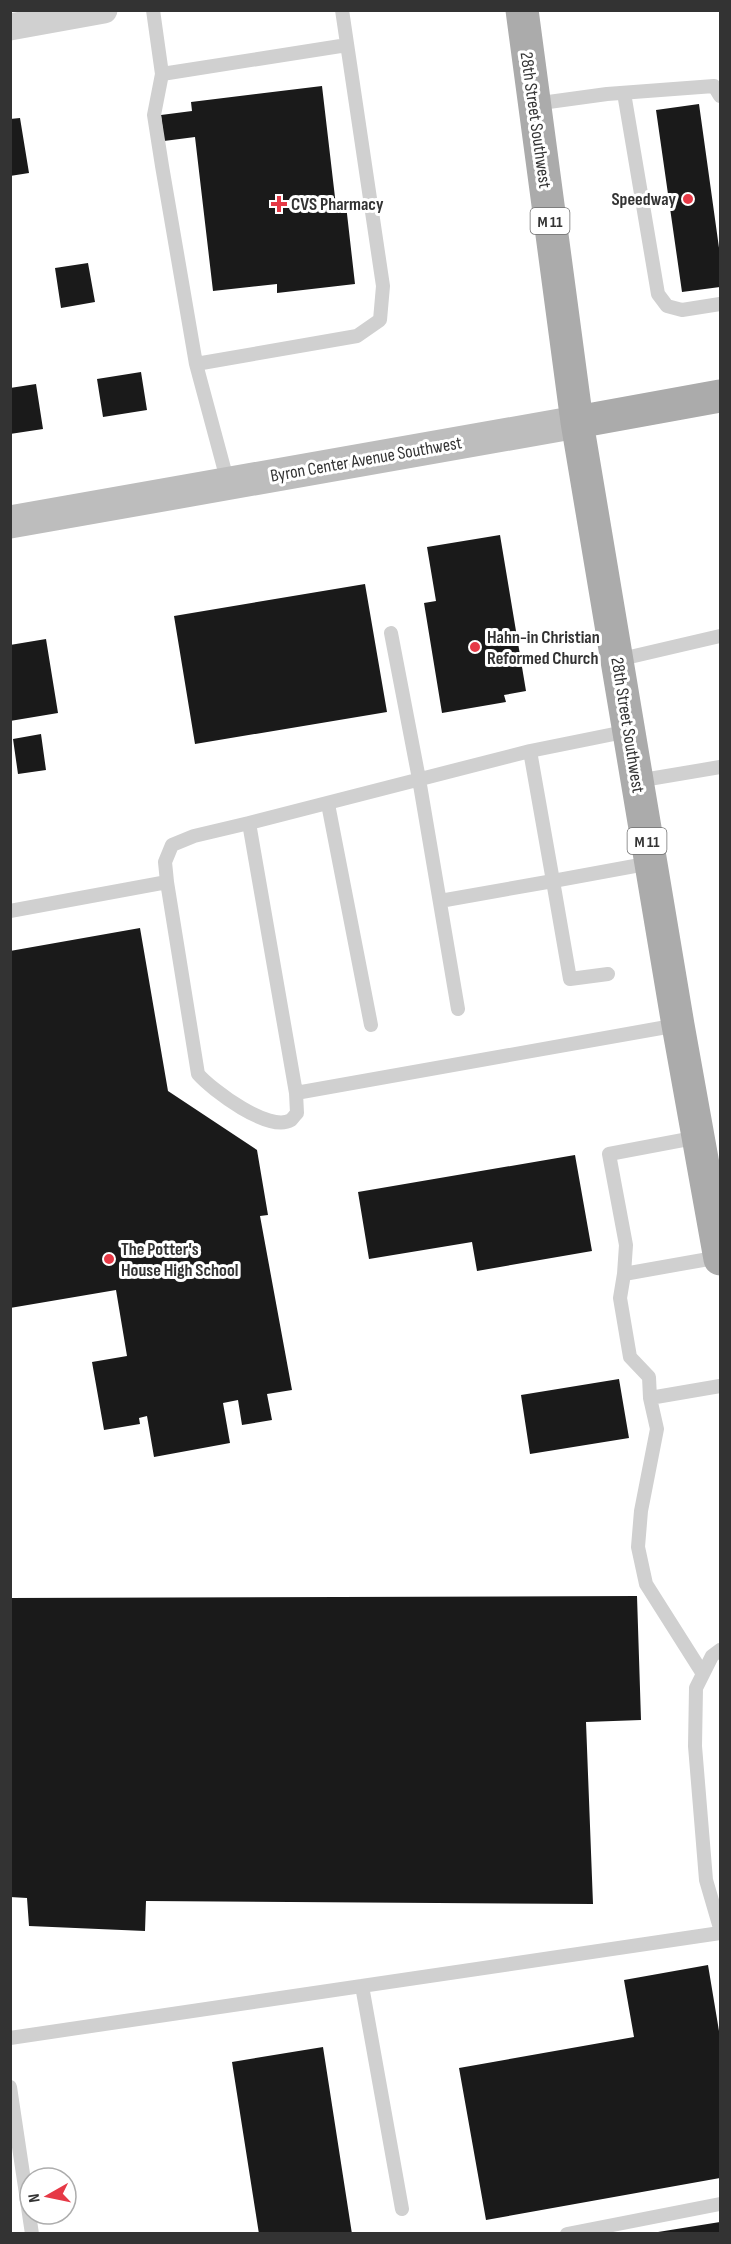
<svg xmlns="http://www.w3.org/2000/svg" width="731" height="2244" font-family="'Sofia Sans Condensed',sans-serif">
	<style>
		.building { fill: #1a1a1a }
		.lines { fill: none; stroke-linecap: round; stroke-linejoin: round }
		.service { stroke: #d0d0d0; stroke-width: 14 }
		.minor { stroke: #d0d0d0; stroke-width: 27 }
		.secondary { stroke: #bdbdbd; stroke-width: 33 }
		.primary { stroke: #ababab; stroke-width: 33 }
		.poi-dot { fill: #e63946; stroke: #fff; stroke-width: 2 }
		.labels { text-anchor: middle; stroke-width: 6; stroke-linejoin: round; paint-order: stroke }
		.shield { fill: #fff; stroke: #707070; stroke-width: 1.5 }
		.shield-label { font-size: 16px; font-weight: bold; fill: #333 }
		.street-label { font-size: 18px; fill: #333; stroke: #fff }
		.poi-label { font-size: 18px; font-weight: bold; fill: #333; stroke: #fff; text-anchor: start }
	</style>
	<rect width="100%" height="100%" fill="#fff"/>
	<path class="building" d="M322,86L336,206L346,205L355,284L277,293V284L213,291L195,137L164,141L161,115L192,111L191,102Z
		M699,104L720,255V287L682,292L656,110Z
		M20,118L29,173L10,176V119Z
		M88,263L95,302L61,308L55,268Z
		M141,372L147,410L103,417L97,379Z
		M36,384L43,429L10,434V388Z
		M500,535L526,691L504,695L506,702L442,713L424,603L436,601L427,547Z
		M365,584L387,712L195,744L174,616Z
		M46,639L58,713L10,721V645Z
		M41,734L46,770L18,774L13,739Z
		M140,928L168,1091L257,1150L268,1215L260,1216L292,1390L267,1394L272,1420L242,1425L238,1400L223,1403L230,1443L154,1457L147,1416L139,1418L140,1424L104,1430L92,1362L127,1356L116,1290L10,1308V951Z
		M575,1155L592,1251L477,1271L472,1242L369,1259L358,1192Z
		M619,1379L629,1438L530,1454L521,1395Z
		M637,1596L641,1720L586,1722L593,1904L146,1901L145,1931L29,1926L27,1898L10,1897V1598Z
		M708,1965L720,2037V2178L486,2220L459,2068L634,2037L624,1980Z
		M323,2047L352,2234H259L232,2062Z
		M720,2222V2234H658V2232Z"/>
	<g class="lines">
		<path class="service" d="M153,10L162,74L154,115L162,166L196,364L228,483
			M162,74L347,45
			M624,93L658,294L667,306L682,310L720,304
			M534,104L607,94L714,86L720,96
			M196,364L357,336L380,320L383,286L342,10
			M391,633L419,779L458,1009
			M617,660L720,636
			M629,731L530,751L553,881L651,863
			M637,781L720,767
			M328,804L371,1025
			M249,823L530,751
			M167,882L198,1074C212,1090 269,1133 291,1120C293,1118 295,1115 297,1113L296,1093
			M440,901L553,881L570,979L608,974
			M10,911L167,882L165,862L172,845L194,836L249,823L296,1093L678,1025
			M720,1257L624,1274L620,1298L630,1357L649,1377L650,1398L720,1386
			M624,1274L626,1245L609,1154L699,1137
			M650,1398L657,1429L641,1511L638,1547L646,1584L703,1674
			M720,1650L712,1656L696,1688L695,1746L706,1880L720,1928
			M362,1986L402,2209
			M10,2038L720,1933
			M10,2087L32,2234
			M567,2234L720,2204"/>
		<path class="minor" d="M10,27L104,10"/>
		<path class="secondary" d="M10,522L577,422"/>
		<path class="primary" d="M522,10L577,422L678,1025L720,1259
			M577,422L720,396"/>
	</g>
	<g class="poi-dot">
		<circle cx="688" cy="199" r="6"/>
		<path d="M276 195h6v6h6v6h-6v6h-6v-6h-6v-6h6z"/>
		<circle cx="475" cy="647" r="6"/>
		<circle cx="109" cy="1259" r="6"/>
	</g>
	<g class="labels">
		<g class="shield">
			<rect x="530.5" y="208" width="39" height="26" rx="4.5"/>
			<rect x="627.5" y="828" width="39" height="26" rx="4.5"/>
		</g>
		<g class="shield-label">
			<text x="550" y="227">M 11</text>
			<text x="647" y="847">M 11</text>
		</g>
		<g class="street-label">
			<text transform="translate(536 120) rotate(82)" y="6">28th Street Southwest</text>
			<text transform="translate(366 459) rotate(-10)" y="6">Byron Center Avenue Southwest</text>
			<text transform="translate(628 725) rotate(81)" y="6">28th Street Southwest</text>
		</g>
		<g class="poi-label">
			<text x="676" y="205" text-anchor="end">Speedway</text>
			<text x="291" y="210">CVS Pharmacy</text>
			<text x="487" y="643">Hahn-in Christian<tspan x="487" dy="21">Reformed Church</tspan></text>
			<text x="121" y="1255">The Potter's<tspan x="121" dy="21">House High School</tspan></text>
		</g>
	</g>
	<rect width="731" height="2244" fill="none" stroke="#333333" stroke-width="24"/>
	<g transform="translate(48 2196) rotate(261)"><circle r="28" fill="#ffffff" stroke="#adadad" stroke-width="1.5"/>
	<path d="M0-4.5L10 22L0 15L-10 22Z" fill="#e63946"/>
	<text y="-9" font-size="16" font-weight="bold" text-anchor="middle" fill="#333333">N</text>
	</g>
</svg>
